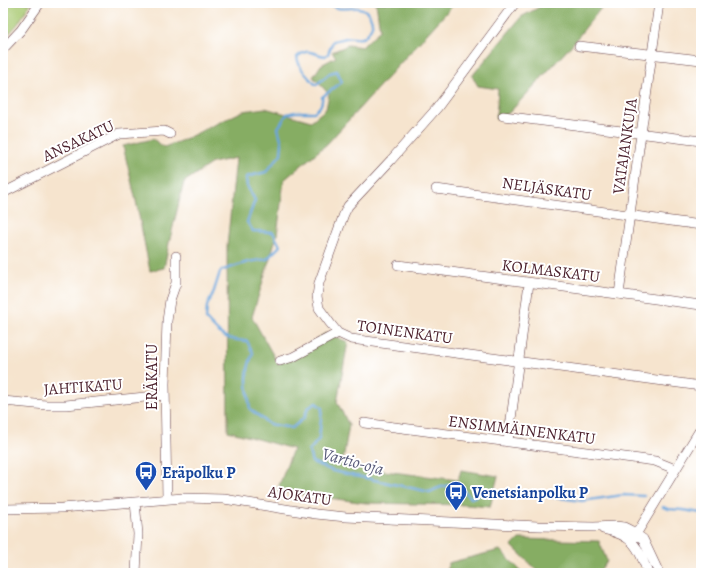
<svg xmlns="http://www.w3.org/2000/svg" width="704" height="576" font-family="Alegreya,serif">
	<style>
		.green { fill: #a8c971; stroke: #79744e }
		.forest { fill: #86ad63; stroke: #686647 }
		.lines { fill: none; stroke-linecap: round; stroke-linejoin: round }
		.stream { stroke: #6ba5db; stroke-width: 2.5 }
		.minor-casing { stroke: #643d43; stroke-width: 10 }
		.minor { stroke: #fff; stroke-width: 9 }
		.labels { text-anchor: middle; stroke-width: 4; stroke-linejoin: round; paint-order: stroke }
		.street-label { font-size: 16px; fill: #4a1f2b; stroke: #fff }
		.transit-label { font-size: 16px; font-weight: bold; fill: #164399; stroke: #fff; text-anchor: start }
		.water-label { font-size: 17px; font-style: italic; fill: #595b7a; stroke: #fff }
	</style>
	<rect width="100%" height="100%" fill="#fff"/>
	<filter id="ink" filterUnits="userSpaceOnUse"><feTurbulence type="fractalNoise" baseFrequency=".025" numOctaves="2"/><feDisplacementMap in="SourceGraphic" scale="8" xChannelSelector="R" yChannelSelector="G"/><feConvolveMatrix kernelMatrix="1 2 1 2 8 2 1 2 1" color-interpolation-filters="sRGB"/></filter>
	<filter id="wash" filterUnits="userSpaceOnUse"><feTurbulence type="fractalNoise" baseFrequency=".012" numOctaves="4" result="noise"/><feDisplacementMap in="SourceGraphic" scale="16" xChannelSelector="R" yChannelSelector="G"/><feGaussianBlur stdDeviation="0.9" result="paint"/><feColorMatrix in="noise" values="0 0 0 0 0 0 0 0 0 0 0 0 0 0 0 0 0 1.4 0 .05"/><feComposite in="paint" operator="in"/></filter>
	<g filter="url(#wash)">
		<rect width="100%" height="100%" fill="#f6e4ce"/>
		<path class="green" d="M3,3H31L17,25L3,40Z"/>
		<path class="forest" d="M376,3H455L327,144L284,180L277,235L252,317L278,364L326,333L348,342L337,402L349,425L342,466L458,480L461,470L498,476L490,507L466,505L366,503L277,491L293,449L228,431L227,246L236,158L212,163L184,182L169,243L164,268L150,271L136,201L123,146L153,139L164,147L183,140L243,111L265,108L311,121L326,109L329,94L313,77L321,65L336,57L332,52L348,45L362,47L380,30Z
			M547,3H605L570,47L510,112L496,120L498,89L478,86L472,76L521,17Z
			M519,539L599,541L607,561L598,573H540L512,546Z
			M500,550L523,573H448V563Z"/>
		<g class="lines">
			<path class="stream" d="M330,3C341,16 358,0 369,14C371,18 373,22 372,26C362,45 361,36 346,38C342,39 337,40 333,41L328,54L325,56C312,54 309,47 297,57C299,69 308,77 316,85L330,73L337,71L342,82L322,97C323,104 319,109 314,112H295L287,114L278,128L282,143L281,154L266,172L246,177L247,186L255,200L247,222L253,231L273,232L280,246L267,259L248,262L223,270L220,272L213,294L207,306L206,319C221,336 225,340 247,341L253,353C244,374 247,387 250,409L269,424L292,428L304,418L308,408L316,403L322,408L319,439L309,451L312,462L333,471L430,492C439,487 452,481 461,489C465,491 468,495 471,498L493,489L496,490
				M507,491L582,501L623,495L644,496
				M663,507L669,509L683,510L701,513"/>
		</g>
	</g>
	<g filter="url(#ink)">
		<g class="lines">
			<g class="minor-casing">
				<path id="minor" d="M515,3L437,108L391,160L348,206L344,214L319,283L317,296L319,308L330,323L338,333L351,339L701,386
					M579,46L701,60
					M3,49L21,30L40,3
					M503,116L701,141
					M436,189L701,225
					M3,193L119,134L164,131L170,134
					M398,265L701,305
					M619,294L659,3
					M280,361L293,357L338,333
					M3,401L46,405H66L165,395
					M364,423L655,461L675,469
					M508,442L529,283
					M167,499L165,384L167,321L170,300L176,283V256
					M135,502L138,534L136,573
					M3,509L62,508L183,498L224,499L316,514L346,517L538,526L594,527L615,526L624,527L630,530L643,539L659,573
					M603,529C633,535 638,546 648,573
					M632,541L701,428"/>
			</g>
			<use href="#minor" class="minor"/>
		</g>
	</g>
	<defs>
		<g id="bus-pin" transform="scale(1.15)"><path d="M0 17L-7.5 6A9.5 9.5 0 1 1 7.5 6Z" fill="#1a4fb4" stroke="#fff"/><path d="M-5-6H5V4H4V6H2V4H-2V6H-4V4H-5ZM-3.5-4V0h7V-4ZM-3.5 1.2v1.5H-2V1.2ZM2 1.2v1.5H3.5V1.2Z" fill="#fff"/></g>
	</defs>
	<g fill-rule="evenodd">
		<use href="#bus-pin" x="146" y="472"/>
		<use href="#bus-pin" x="456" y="492"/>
	</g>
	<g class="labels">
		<g class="street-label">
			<text transform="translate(78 140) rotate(-25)" y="6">ANSAKATU</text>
			<text transform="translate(624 146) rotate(-82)" y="6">VATAJANKUJA</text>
			<text transform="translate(547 188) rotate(8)" y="6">NELJÄSKATU</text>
			<text transform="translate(551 270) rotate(7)" y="6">KOLMASKATU</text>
			<text transform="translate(405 331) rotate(8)" y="6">TOINENKATU</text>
			<text transform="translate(151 377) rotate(-90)" y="6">ERÄKATU</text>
			<text transform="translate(83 386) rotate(-4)" y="6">JAHTIKATU</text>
			<text transform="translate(522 429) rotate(7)" y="6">ENSIMMÄINENKATU</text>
			<text transform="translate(300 495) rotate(8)" y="6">AJOKATU</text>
		</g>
		<g class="transit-label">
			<text x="162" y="478">Eräpolku P</text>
			<text x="472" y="498">Venetsianpolku P</text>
		</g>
		<g class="water-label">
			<text transform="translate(353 461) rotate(15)" y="6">Vartio-oja</text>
		</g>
	</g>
	<rect width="704" height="576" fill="none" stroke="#fff" stroke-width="16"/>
</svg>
